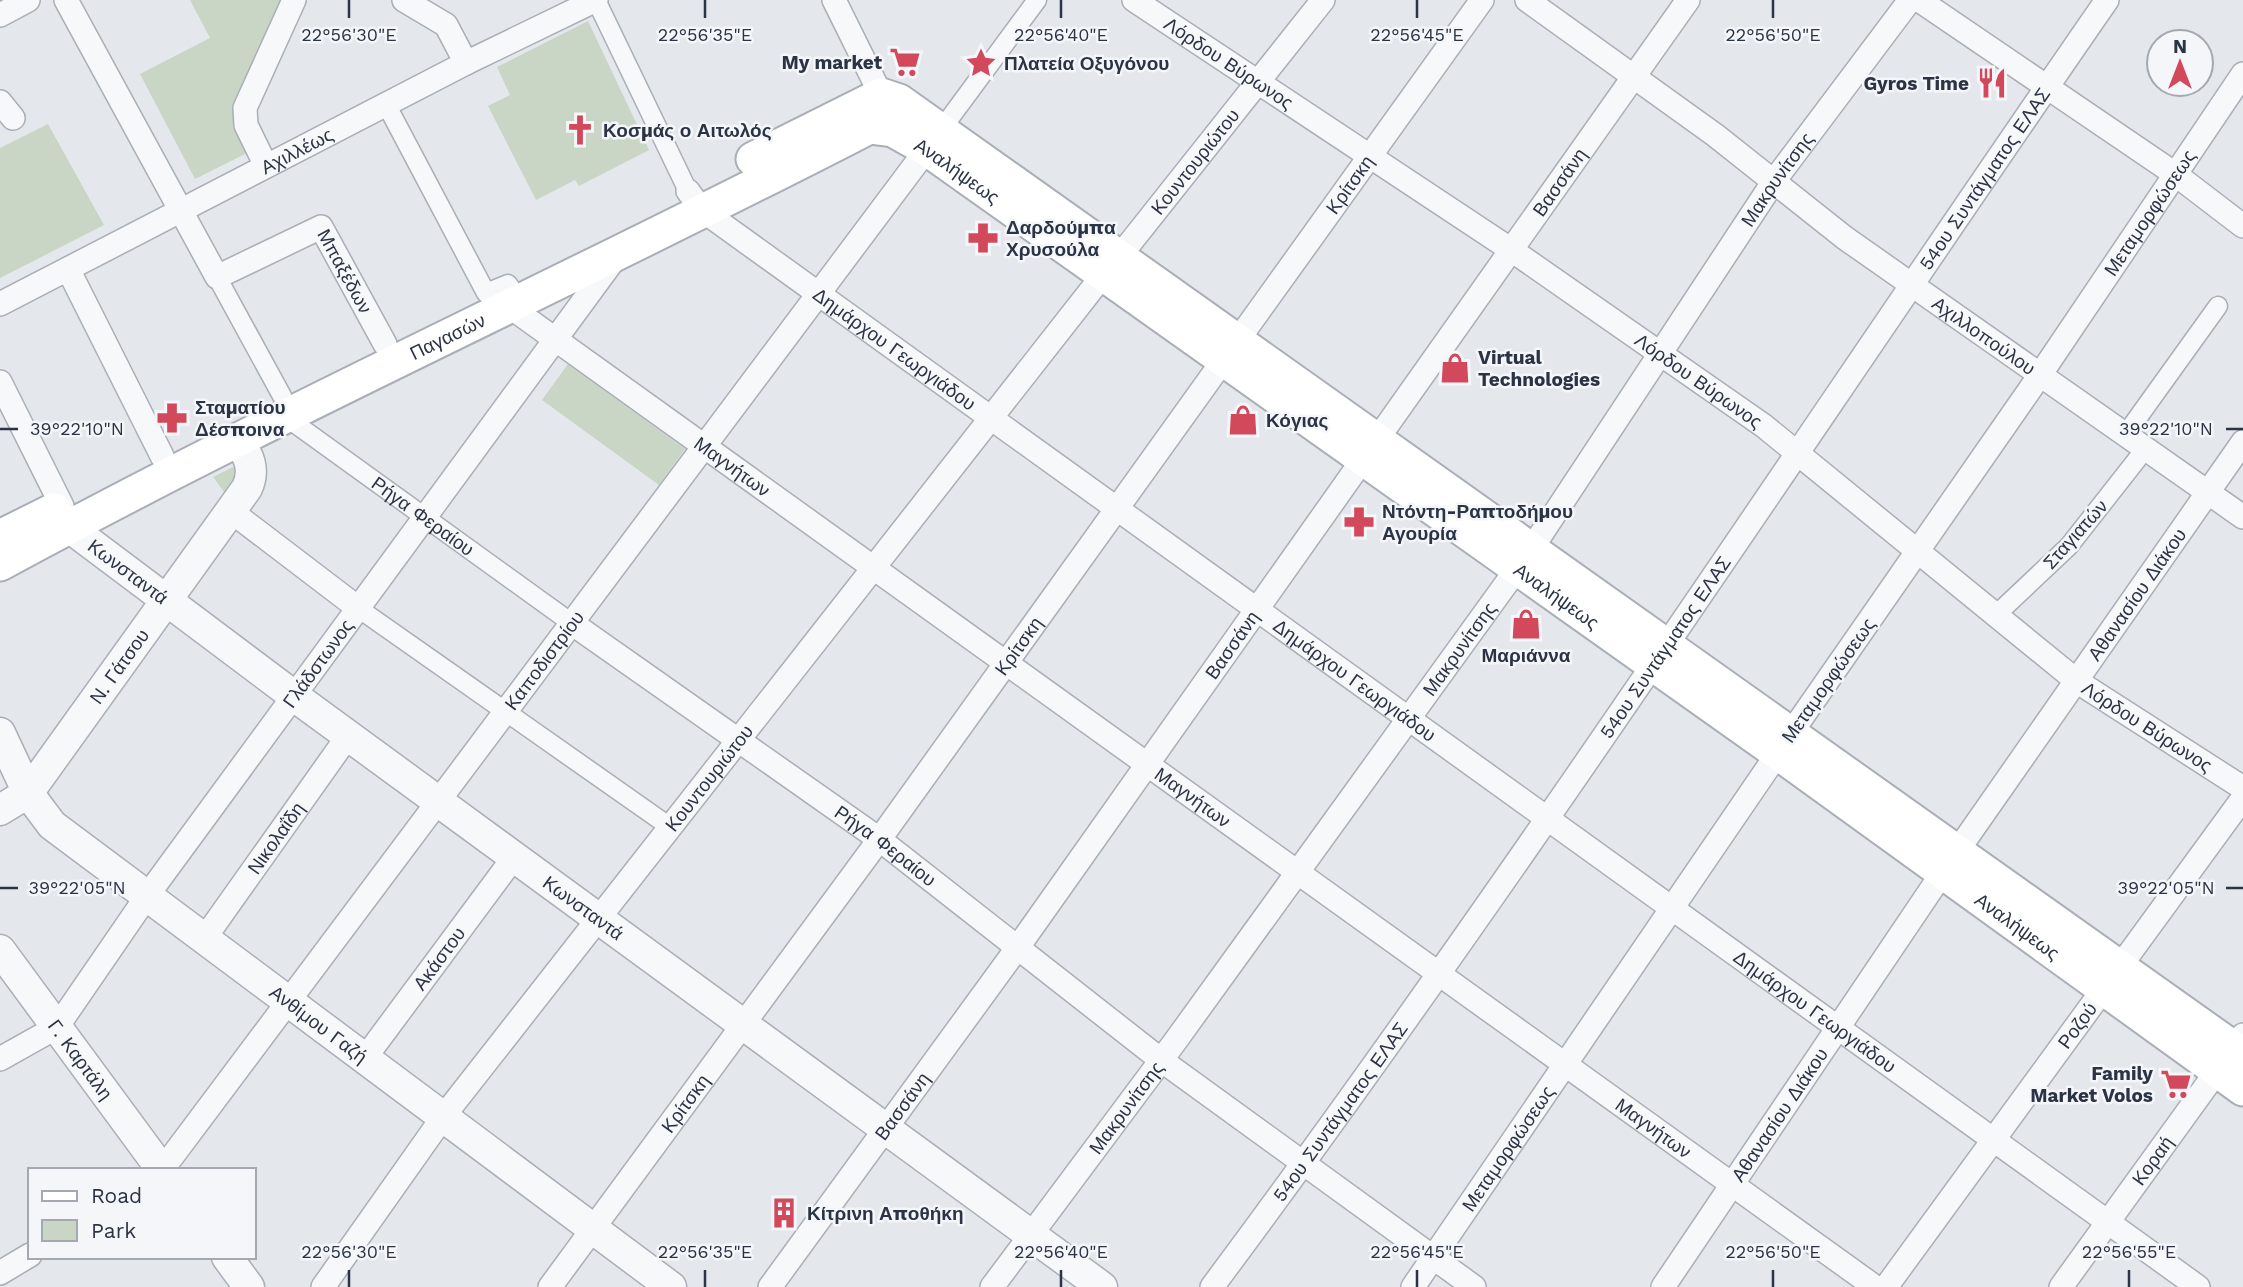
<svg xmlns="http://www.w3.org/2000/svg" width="2243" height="1287" font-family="'Work Sans',sans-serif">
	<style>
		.green { fill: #c9d6c5 }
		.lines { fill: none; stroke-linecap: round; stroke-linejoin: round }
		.pedestrian-casing { stroke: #a9aeb7; stroke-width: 21 }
		.minor-casing { stroke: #a9aeb7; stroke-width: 26 }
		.tertiary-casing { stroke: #a9aeb7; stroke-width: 33 }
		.secondary-casing { stroke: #a9aeb7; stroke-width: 37 }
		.pedestrian { stroke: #f7f8fa; stroke-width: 18 }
		.minor { stroke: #f7f8fa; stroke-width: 23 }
		.tertiary { stroke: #f7f8fa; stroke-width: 30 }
		.secondary { stroke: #fff; stroke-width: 33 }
		.ticks { fill: none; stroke: #2b3445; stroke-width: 2.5 }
		.labels { text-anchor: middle; stroke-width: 5; stroke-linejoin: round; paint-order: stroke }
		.poi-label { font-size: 19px; font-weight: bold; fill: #2b3445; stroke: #f4f6f9; text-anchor: start }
		.street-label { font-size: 19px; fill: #2b3445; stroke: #f4f6f9 }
		.ticks-label { font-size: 18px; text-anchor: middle; fill: #2b3445; stroke: #f4f6f9; stroke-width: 5; stroke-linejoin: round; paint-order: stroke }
	</style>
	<rect width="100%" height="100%" fill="#e4e7ec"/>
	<path class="green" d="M190,0H290L235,116L251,151L195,179L140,74L210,38Z
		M588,21L649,150L579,186L575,180L536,200L488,106L510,95L497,67Z
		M48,124L104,225L0,278V148Z
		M568,364L685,449L659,485L542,400Z
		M235,466L241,474L227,496L213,477Z"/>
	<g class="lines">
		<g class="pedestrian-casing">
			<g id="pedestrian">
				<path d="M596,0L688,191"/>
				<path d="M386,104L486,293L508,284L523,307"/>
				<path d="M941,130L1037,0"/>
				<path d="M217,277L282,396"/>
				<path id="s1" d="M291,414L297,425L573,624"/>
				<path d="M2126,434L2218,306"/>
				<path d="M358,608L670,827"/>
				<path d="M1998,613L2069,546L2146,448"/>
			</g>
		</g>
		<g class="minor-casing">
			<g id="minor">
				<path id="s2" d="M66,0L217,277L321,227L385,344"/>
				<path d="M404,0L446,25L466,63"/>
				<path d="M834,0L887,107"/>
				<path id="s3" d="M1134,0L1513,251L1764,426L2078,682L2243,788"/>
				<path id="s4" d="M1527,0L1715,135L1845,238L2243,517"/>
				<path d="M1919,0L2175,174L2243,226"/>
				<path d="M0,15L28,0"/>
				<path d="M0,102L13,118"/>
				<path d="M266,166L246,125L245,108L294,0"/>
				<path id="s5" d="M688,191L702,210L2198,1287"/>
				<path id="s6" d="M1119,257L1323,0"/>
				<path d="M68,269L162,456"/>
				<path id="s7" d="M0,304L466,63L596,0"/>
				<path id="s8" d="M509,306L1875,1287"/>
				<path d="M0,382L62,506"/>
				<path d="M232,512L358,608"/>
				<path id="s9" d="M573,624L879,839L1161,1060L1474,1287"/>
				<path id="s10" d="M1791,733L2040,375L2243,74"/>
				<path id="s11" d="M1958,850L2243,442"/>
				<path id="s12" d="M204,939L348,736"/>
				<path id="s13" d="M365,1058L514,857"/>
				<path id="s14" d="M0,1059L57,1027L147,896L615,258"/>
				<path id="s15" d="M162,1170L927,149"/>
				<path d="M0,1273L30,1255"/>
				<path id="s16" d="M323,1287L443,1117L1103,275"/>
				<path id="s17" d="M550,1287L884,833L1482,0"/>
				<path id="s18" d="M770,1287L1018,947L1688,0"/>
				<path id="s19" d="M992,1287L1174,1043L1532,548L1774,181L1910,0"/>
				<path id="s20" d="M1212,1287C1524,868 1810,429 2107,0"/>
				<path id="s21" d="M1413,1287L1778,753"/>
				<path id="s22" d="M1663,1287L1943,872"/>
				<path id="s23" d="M1886,1287L2243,798"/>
				<path id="s24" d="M2061,1287L2243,1035"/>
			</g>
		</g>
		<g class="tertiary-casing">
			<g id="tertiary">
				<path id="s25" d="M69,527L294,696L1102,1287"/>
				<path id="s26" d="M0,733L28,793L52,825L671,1287"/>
				<path id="s27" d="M0,810L28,793L247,488C255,471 250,452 235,442"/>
				<path id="s28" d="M0,950L162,1170"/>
				<path d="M227,1257L249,1287"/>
			</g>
		</g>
		<g class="secondary-casing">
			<g id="secondary">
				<path d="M753,159L881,95L899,101L2243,1055"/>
				<path d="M0,537L54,510"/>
				<path id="s29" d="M0,564C285,409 581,276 869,127L893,130L927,149L1778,753L2243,1089"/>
			</g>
		</g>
		<use href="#pedestrian" class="pedestrian"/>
		<use href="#minor" class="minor"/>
		<use href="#tertiary" class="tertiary"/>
		<use href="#secondary" class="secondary"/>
	</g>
	<path class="ticks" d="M349,0V18M705,0V18M1061,0V18M1417,0V18M1773,0V18M0,429H18M2226,429H2243M0,888H18M2226,888H2243M349,1270V1287M705,1270V1287M1061,1270V1287M1417,1270V1287M1773,1270V1287M2129,1270V1287"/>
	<defs>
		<g id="supermarket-bare" transform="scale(2.415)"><path d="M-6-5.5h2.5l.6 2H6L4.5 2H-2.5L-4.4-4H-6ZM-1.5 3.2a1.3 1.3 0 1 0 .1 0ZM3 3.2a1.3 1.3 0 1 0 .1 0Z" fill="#d1495b" stroke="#f4f6f9" stroke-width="2.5" paint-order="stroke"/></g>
		<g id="sight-bare" transform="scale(2.415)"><path d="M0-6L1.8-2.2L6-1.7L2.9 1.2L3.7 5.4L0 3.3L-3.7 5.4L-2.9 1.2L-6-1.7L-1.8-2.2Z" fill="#d1495b" stroke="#f4f6f9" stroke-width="2.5" paint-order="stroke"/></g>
		<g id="restaurant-bare" transform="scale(2.415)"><path d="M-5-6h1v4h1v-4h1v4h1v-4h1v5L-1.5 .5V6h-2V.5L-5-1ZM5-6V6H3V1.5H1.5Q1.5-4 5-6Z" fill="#d1495b" stroke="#f4f6f9" stroke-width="2.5" paint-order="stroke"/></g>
		<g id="church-bare" transform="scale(2.415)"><path d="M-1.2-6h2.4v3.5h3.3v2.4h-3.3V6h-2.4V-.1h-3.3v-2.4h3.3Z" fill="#d1495b" stroke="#f4f6f9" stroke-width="2.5" paint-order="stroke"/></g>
		<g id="pharmacy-bare" transform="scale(2.415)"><path d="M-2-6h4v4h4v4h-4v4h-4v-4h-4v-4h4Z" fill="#d1495b" stroke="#f4f6f9" stroke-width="2.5" paint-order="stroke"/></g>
		<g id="shop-bare" transform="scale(2.415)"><path d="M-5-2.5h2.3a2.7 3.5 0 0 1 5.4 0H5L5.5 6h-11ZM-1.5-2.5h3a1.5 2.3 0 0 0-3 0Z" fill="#d1495b" stroke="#f4f6f9" stroke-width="2.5" paint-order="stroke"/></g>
		<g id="building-bare" transform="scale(2.415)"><path d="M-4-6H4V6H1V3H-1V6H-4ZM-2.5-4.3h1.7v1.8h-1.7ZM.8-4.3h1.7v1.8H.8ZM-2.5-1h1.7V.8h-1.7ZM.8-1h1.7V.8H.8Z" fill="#d1495b" stroke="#f4f6f9" stroke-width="2.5" paint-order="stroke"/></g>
	</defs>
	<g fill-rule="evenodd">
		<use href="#supermarket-bare" x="905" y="62"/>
		<use href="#sight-bare" x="981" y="63"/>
		<use href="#restaurant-bare" x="1992" y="83"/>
		<use href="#church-bare" x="580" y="130"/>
		<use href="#pharmacy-bare" x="983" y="238"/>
		<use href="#shop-bare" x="1455" y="368"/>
		<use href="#pharmacy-bare" x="172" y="418"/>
		<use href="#shop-bare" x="1243" y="420"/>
		<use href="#pharmacy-bare" x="1359" y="522"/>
		<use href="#shop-bare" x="1526" y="624"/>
		<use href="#supermarket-bare" x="2176" y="1084"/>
		<use href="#building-bare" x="784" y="1213"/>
	</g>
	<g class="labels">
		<g class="poi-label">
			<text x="882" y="69" text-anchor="end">My market</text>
			<text x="1004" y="70">Πλατεία Οξυγόνου</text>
			<text x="1969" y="90" text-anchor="end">Gyros Time</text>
			<text x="603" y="137">Κοσμάς ο Αιτωλός</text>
			<text x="1006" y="234">Δαρδούμπα<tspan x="1006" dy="22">Χρυσούλα</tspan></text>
			<text x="1478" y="364">Virtual<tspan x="1478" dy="22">Technologies</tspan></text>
			<text x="195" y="414">Σταματίου<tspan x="195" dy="22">Δέσποινα</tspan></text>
			<text x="1266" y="427">Κόγιας</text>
			<text x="1382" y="518">Ντόντη-Ραπτοδήμου<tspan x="1382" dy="22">Αγουρία</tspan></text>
			<text x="1526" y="662" text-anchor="middle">Μαριάννα</text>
			<text x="2153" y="1080" text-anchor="end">Family<tspan x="2153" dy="22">Market Volos</tspan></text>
			<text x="807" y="1220">Κίτρινη Αποθήκη</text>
		</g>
		<g class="street-label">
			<text dy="7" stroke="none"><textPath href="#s3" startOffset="114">Λόρδου Βύρωνος</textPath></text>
			<text dy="7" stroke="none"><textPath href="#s7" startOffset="334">Αχιλλέως</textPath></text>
			<text dy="7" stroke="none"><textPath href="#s6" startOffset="122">Κουντουριώτου</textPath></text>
			<text dy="7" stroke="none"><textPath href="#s29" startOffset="1073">Αναλήψεως</textPath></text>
			<text dy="7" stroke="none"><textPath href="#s20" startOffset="1351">54ου Συντάγματος ΕΛΑΣ</textPath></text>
			<text dy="7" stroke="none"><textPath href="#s19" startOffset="1358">Μακρυνίτσης</textPath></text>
			<text dy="7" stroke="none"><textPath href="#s18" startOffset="1358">Βασσάνη</textPath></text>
			<text dy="7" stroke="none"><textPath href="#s17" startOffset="1362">Κρίτσκη</textPath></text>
			<text dy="7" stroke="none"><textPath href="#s10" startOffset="632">Μεταμορφώσεως</textPath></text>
			<text dy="7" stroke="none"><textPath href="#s2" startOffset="481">Μπαξέδων</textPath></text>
			<text dy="7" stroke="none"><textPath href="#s4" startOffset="567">Αχιλλοπούλου</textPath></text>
			<text dy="7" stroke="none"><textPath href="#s29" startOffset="502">Παγασών</textPath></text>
			<text dy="7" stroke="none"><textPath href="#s5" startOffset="261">Δημάρχου Γεωργιάδου</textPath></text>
			<text dy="7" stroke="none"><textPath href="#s3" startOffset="681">Λόρδου Βύρωνος</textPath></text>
			<text dy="7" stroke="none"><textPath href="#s8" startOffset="275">Μαγνήτων</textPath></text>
			<text dy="7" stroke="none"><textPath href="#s1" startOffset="168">Ρήγα Φεραίου</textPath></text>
			<text transform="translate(2075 534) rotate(-48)" y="7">Σταγιατών</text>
			<text dy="7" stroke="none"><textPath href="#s25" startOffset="74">Κωνσταντά</textPath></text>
			<text dy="7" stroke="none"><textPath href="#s29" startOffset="1808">Αναλήψεως</textPath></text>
			<text dy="7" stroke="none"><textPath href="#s11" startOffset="312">Αθανασίου Διάκου</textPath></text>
			<text dy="7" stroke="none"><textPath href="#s17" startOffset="794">Κρίτσκη</textPath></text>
			<text dy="7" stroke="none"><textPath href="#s18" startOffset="791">Βασσάνη</textPath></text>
			<text dy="7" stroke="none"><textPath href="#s20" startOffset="784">54ου Συντάγματος ΕΛΑΣ</textPath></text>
			<text dy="7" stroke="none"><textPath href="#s19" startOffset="791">Μακρυνίτσης</textPath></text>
			<text dy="7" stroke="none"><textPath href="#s15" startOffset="637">Καποδιστρίου</textPath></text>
			<text dy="7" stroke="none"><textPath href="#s14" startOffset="513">Γλάδστωνος</textPath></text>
			<text dy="7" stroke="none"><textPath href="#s27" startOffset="189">Ν. Γάτσου</textPath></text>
			<text dy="7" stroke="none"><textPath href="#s5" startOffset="828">Δημάρχου Γεωργιάδου</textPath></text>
			<text transform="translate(1828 680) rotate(-55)" y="7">Μεταμορφώσεως</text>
			<text dy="7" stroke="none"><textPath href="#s3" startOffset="1248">Λόρδου Βύρωνος</textPath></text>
			<text dy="7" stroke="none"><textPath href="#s16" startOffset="639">Κουντουριώτου</textPath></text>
			<text dy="7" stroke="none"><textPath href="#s8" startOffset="842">Μαγνήτων</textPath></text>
			<text dy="7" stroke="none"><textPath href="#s12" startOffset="124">Νικολαΐδη</textPath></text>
			<text dy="7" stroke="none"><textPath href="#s9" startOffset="383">Ρήγα Φεραίου</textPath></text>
			<text dy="7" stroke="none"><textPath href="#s25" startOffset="640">Κωνσταντά</textPath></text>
			<text dy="7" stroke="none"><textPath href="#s29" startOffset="2375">Αναλήψεως</textPath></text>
			<text dy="7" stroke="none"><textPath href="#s13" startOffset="124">Ακάστου</textPath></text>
			<text dy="7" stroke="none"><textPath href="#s5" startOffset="1395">Δημάρχου Γεωργιάδου</textPath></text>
			<text dy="7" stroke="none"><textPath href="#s26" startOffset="439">Ανθίμου Γαζή</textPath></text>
			<text dy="7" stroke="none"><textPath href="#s23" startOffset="324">Ροζού</textPath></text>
			<text dy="7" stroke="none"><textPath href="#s28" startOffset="136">Γ. Καρτάλη</textPath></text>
			<text dy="7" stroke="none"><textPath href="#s17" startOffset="228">Κρίτσκη</textPath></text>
			<text dy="7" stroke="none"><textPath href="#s18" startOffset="224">Βασσάνη</textPath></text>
			<text dy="7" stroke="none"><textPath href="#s19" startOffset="224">Μακρυνίτσης</textPath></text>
			<text dy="7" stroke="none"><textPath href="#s20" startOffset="217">54ου Συντάγματος ΕΛΑΣ</textPath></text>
			<text dy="7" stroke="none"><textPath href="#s22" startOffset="208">Αθανασίου Διάκου</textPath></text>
			<text dy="7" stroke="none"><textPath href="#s8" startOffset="1409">Μαγνήτων</textPath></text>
			<text dy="7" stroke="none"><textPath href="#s21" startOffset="168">Μεταμορφώσεως</textPath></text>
			<text dy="7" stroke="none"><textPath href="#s24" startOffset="156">Κοραή</textPath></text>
		</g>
	</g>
	<g class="ticks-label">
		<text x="349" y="41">22°56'30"E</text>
		<text x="705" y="41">22°56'35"E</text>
		<text x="1061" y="41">22°56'40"E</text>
		<text x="1417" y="41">22°56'45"E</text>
		<text x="1773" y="41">22°56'50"E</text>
		<text x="77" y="435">39°22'10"N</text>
		<text x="2166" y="435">39°22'10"N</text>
		<text x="77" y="894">39°22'05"N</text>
		<text x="2166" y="894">39°22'05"N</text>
		<text x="349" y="1258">22°56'30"E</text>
		<text x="705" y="1258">22°56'35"E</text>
		<text x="1061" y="1258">22°56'40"E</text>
		<text x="1417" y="1258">22°56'45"E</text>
		<text x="1773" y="1258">22°56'50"E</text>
		<text x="2129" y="1258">22°56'55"E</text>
	</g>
	<rect x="28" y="1168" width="228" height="91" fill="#f4f6f9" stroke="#a4a8b1" stroke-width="2"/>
	<rect x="42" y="1191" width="35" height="10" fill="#ffffff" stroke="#a4a8b1" stroke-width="2"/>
	<text x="91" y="1203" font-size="21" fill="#2b3445">Road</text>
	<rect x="42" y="1220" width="35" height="21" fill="#c9d6c5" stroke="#a4a8b1" stroke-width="2"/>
	<text x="91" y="1238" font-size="21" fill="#2b3445">Park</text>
	<g transform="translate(2180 63)"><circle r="33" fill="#f4f6f9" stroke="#a4a8b1" stroke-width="2"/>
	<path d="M0-5L12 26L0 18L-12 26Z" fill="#d1495b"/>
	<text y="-10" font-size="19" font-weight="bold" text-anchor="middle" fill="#2b3445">N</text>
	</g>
</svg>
